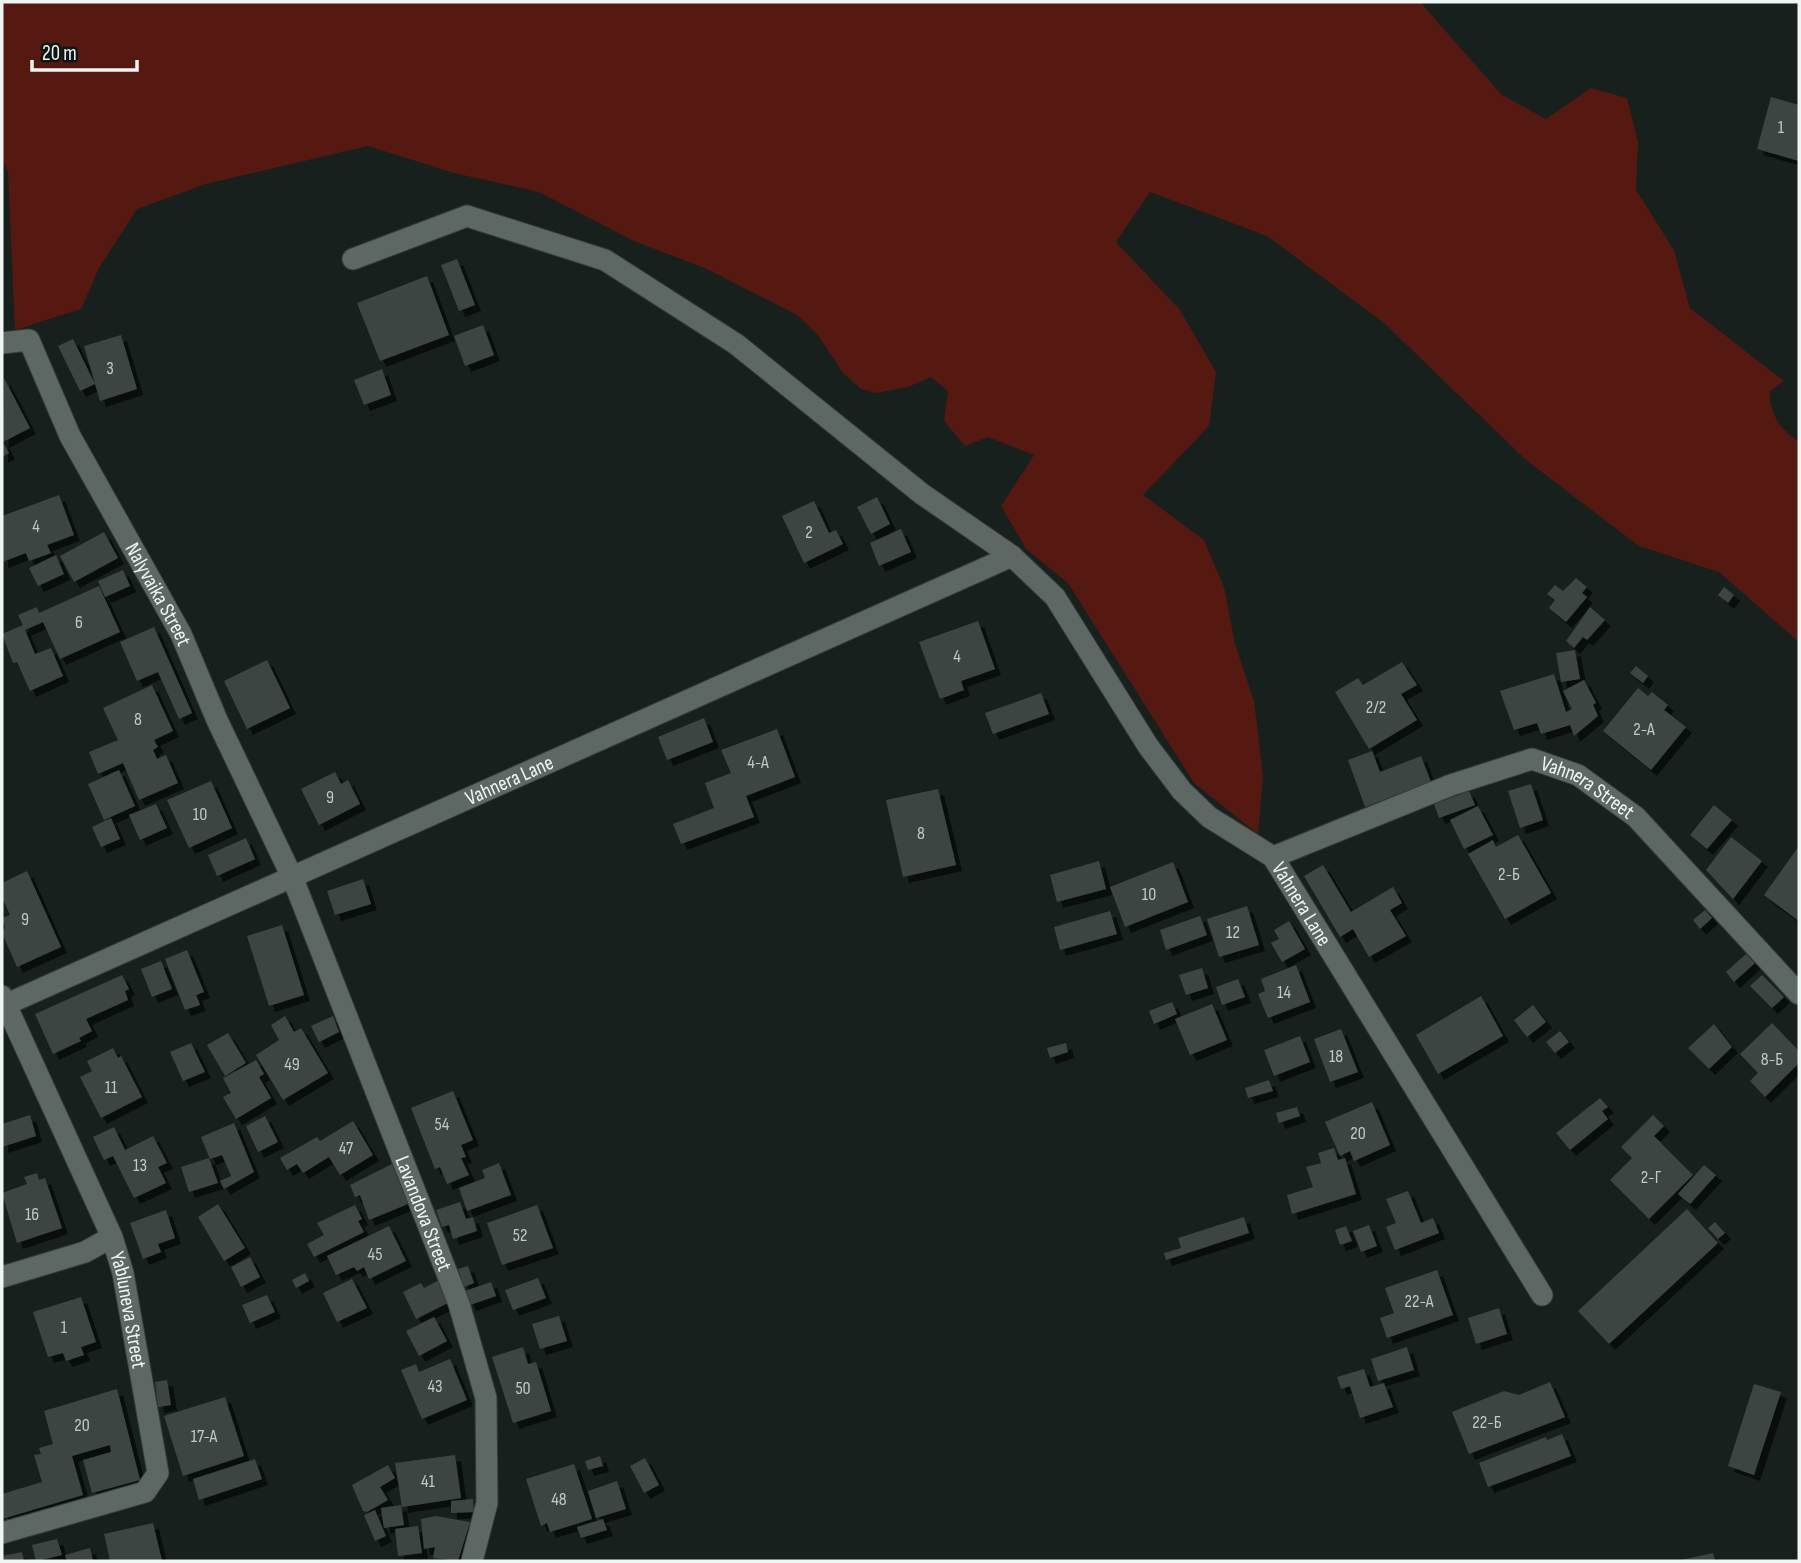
<svg xmlns="http://www.w3.org/2000/svg" width="1801" height="1563" font-family="'Sofia Sans Condensed',sans-serif">
	<style>
		.green { fill: #551911 }
		.building { fill: #3c4542; filter: url(#shadow) }
		.lines { fill: none; stroke-linecap: round; stroke-linejoin: round }
		.minor-casing { stroke: #373d3b; stroke-width: 23 }
		.minor { stroke: #5d6763; stroke-width: 21 }
		.labels { text-anchor: middle; stroke-width: 5; stroke-linejoin: round; paint-order: stroke }
		.number-label { font-size: 18px; fill: #c2c9c7 }
		.street-label { font-size: 21px; fill: #eff5f3; stroke: #0e1613 }
	</style>
	<defs>
		<filter id="shadow"><feDropShadow dx="6" dy="6" stdDeviation="0" flood-color="#0009"/></filter>
	</defs>
	<rect width="100%" height="100%" fill="#17201c"/>
	<path class="green" d="M2,2H1420L1502,95L1546,119L1591,88L1627,98L1638,142L1636,190L1674,250L1690,308L1784,381L1770,391C1769,412 1780,431 1799,441V642L1719,572L1639,546L1526,460L1384,323L1267,236L1150,192L1116,242L1180,310L1216,372L1209,426L1143,495L1204,540L1224,587L1235,644L1254,701L1263,776L1258,834L1194,783L1068,583L1026,549L1001,506L1034,455L988,437L965,446L944,421L948,391L931,377L908,387L876,393L861,389L843,373L818,335L797,315L707,269L634,241L539,192L454,173L368,146L206,184L137,209L99,268L81,309L15,330L8,171L2,160Z"/>
	<path class="building" d="M1771,97L1799,105V161L1757,149Z
		M457,259L475,305L459,311L441,265Z
		M427,276L449,335L380,361L357,303Z
		M483,325L494,355L465,366L454,336Z
		M121,335L137,389L100,401L84,346Z
		M73,339L95,384L80,391L58,346Z
		M382,369L391,395L364,405L354,380Z
		M4,378L30,428L3,442L9,453L2,457Z
		M59,495L74,535L47,545L51,553L29,561L26,553L2,562V516Z
		M877,497L890,524L871,534L857,507Z
		M814,501L829,533L836,530L843,544L804,563L782,516Z
		M901,529L911,552L879,566L870,543Z
		M104,532L118,558L74,582L60,556Z
		M56,555L64,574L38,586L29,568Z
		M123,570L130,586L105,597L98,581Z
		M1576,578L1587,587L1582,593L1587,597L1566,622L1549,608L1555,600L1547,594L1555,585L1563,591Z
		M99,586L120,632L60,659L43,622L25,630L35,654L51,648L63,676L30,691L17,662L13,663L2,634L23,625L18,615L37,607L39,613Z
		M1724,587L1734,595L1728,603L1718,595Z
		M1590,607L1605,620L1587,640L1583,637L1574,648L1566,641Z
		M978,621L995,669L961,681L964,690L940,699L919,642Z
		M154,627L192,713L179,719L158,672L137,681L120,642Z
		M1575,650L1580,679L1561,682L1556,653Z
		M267,660L290,708L247,729L224,681Z
		M1402,662L1417,685L1401,694L1417,720L1369,749L1335,692L1358,678L1363,685Z
		M1636,666L1648,676L1643,683L1630,673Z
		M1554,674L1566,712L1572,709L1563,691L1584,680L1596,703L1593,705L1598,716L1574,736L1570,725L1541,734L1537,723L1514,730L1500,691Z
		M152,685L173,731L154,740L158,747L153,750L157,759L166,755L178,783L139,800L123,763L98,774L89,752L118,740L103,708Z
		M1638,688L1648,696L1652,692L1668,705L1664,710L1686,727L1651,770L1603,731Z
		M1041,693L1049,714L993,734L985,713Z
		M704,718L713,742L667,760L658,737Z
		M777,729L795,777L746,796L754,817L681,844L673,824L714,808L705,783L731,773L721,750Z
		M1372,751L1380,772L1421,756L1431,782L1365,807L1348,760Z
		M119,770L135,806L104,820L88,784Z
		M335,772L341,784L348,780L360,804L319,825L301,789Z
		M211,781L232,828L189,848L167,800Z
		M1531,784L1543,820L1520,828L1508,791Z
		M938,789L956,865L903,877L886,800Z
		M1469,791L1475,805L1439,818L1434,804Z
		M156,804L167,828L140,840L129,815Z
		M1714,805L1732,820L1707,849L1690,835Z
		M1478,806L1493,835L1464,849L1450,820Z
		M111,818L120,839L101,847L92,827Z
		M1518,835L1551,893L1505,919L1468,854L1493,840L1496,847Z
		M1731,837L1762,861L1733,899L1706,870Z
		M246,838L255,859L217,876L208,855Z
		M1799,846V921L1764,895Z
		M1099,861L1106,889L1057,902L1050,875Z
		M1173,862L1188,902L1125,927L1110,887Z
		M1323,865L1351,912L1393,887L1402,903L1390,910L1406,936L1369,957L1353,929L1340,937L1304,876Z
		M27,871L61,947L17,967L2,933L5,927L2,918L10,915L2,897V883Z
		M363,879L371,904L335,915L327,891Z
		M1247,906L1259,945L1219,957L1207,919Z
		M1705,910L1712,918L1700,929L1693,920Z
		M1110,911L1117,934L1060,950L1054,927Z
		M1200,916L1207,935L1166,950L1160,930Z
		M1289,921L1305,949L1282,962L1271,943L1279,939L1274,930Z
		M282,925L304,995L269,1006L247,936Z
		M187,950L204,992L196,995L200,1005L185,1010L165,959Z
		M1746,954L1755,963L1734,982L1726,972Z
		M161,961L172,989L152,997L141,969Z
		M1296,965L1310,1002L1268,1018L1258,994L1265,991L1261,979Z
		M1202,968L1208,988L1186,995L1179,975Z
		M122,975L129,989L125,991L128,1000L86,1019L92,1031L79,1038L81,1041L53,1054L35,1014Z
		M1762,975L1784,997L1772,1008L1750,986Z
		M1238,979L1245,997L1222,1005L1216,987Z
		M1481,996L1503,1036L1438,1074L1416,1035Z
		M1172,1002L1177,1014L1154,1024L1149,1011Z
		M1212,1004L1227,1040L1190,1055L1175,1019Z
		M1533,1005L1546,1022L1527,1037L1514,1020Z
		M285,1016L294,1032L301,1028L328,1073L283,1100L256,1055L279,1040L271,1025Z
		M333,1016L339,1032L319,1042L311,1026Z
		M1772,1023L1799,1051V1063L1765,1097L1750,1081L1758,1073L1740,1054Z
		M1714,1024L1732,1047L1709,1069L1688,1048Z
		M1341,1029L1358,1072L1330,1082L1314,1039Z
		M1560,1031L1569,1042L1555,1053L1546,1042Z
		M228,1033L246,1063L225,1076L207,1045Z
		M1300,1036L1310,1062L1274,1076L1264,1050Z
		M191,1043L205,1072L183,1081L170,1052Z
		M1066,1043L1068,1052L1050,1058L1047,1048Z
		M113,1048L118,1058L121,1056L142,1097L101,1118L80,1077L92,1071L87,1061Z
		M256,1060L264,1074L259,1077L271,1098L236,1119L223,1097L231,1093L223,1078Z
		M1269,1080L1273,1091L1248,1098L1245,1088Z
		M453,1091L473,1140L461,1145L466,1157L461,1158L469,1175L447,1184L440,1167L435,1169L411,1108Z
		M1600,1098L1608,1107L1602,1111L1608,1119L1570,1150L1556,1133Z
		M1372,1102L1390,1145L1354,1161L1350,1151L1340,1156L1325,1122Z
		M1297,1107L1300,1116L1279,1123L1276,1113Z
		M30,1115L36,1136L2,1147V1124Z
		M1653,1115L1664,1126L1654,1136L1693,1175L1649,1219L1610,1180L1632,1158L1621,1147Z
		M265,1116L278,1142L258,1152L246,1126Z
		M353,1121L373,1155L340,1175L329,1157L303,1173L297,1164L287,1170L280,1158L317,1137L320,1141Z
		M234,1123L254,1172L224,1189L220,1181L231,1176L222,1155L210,1159L201,1137Z
		M114,1127L125,1150L153,1136L167,1163L158,1167L166,1183L134,1198L113,1156L104,1160L93,1137Z
		M1334,1148L1338,1160L1345,1158L1356,1194L1292,1214L1287,1195L1313,1187L1306,1167L1321,1163L1318,1153Z
		M209,1158L218,1183L189,1192L181,1167Z
		M499,1163L511,1195L467,1211L459,1188L485,1178L482,1170Z
		M392,1164L408,1204L369,1220L360,1195L355,1197L350,1185Z
		M1704,1165L1716,1175L1690,1204L1678,1194Z
		M37,1173L39,1180L45,1178L62,1228L17,1243L2,1193L27,1184L24,1177Z
		M1408,1191L1421,1223L1433,1218L1439,1233L1395,1250L1386,1227L1396,1223L1386,1199Z
		M460,1202L466,1219L473,1217L477,1231L453,1239L449,1225L442,1227L436,1210Z
		M218,1204L245,1248L224,1261L198,1217Z
		M355,1205L362,1219L358,1221L364,1232L314,1257L307,1244L324,1235L317,1223Z
		M537,1205L553,1248L502,1265L487,1223Z
		M1687,1209L1718,1243L1609,1344L1578,1311Z
		M166,1210L175,1238L158,1244L161,1252L143,1259L130,1223Z
		M1244,1217L1249,1233L1166,1260L1164,1253L1181,1248L1178,1238Z
		M1715,1222L1725,1233L1718,1239L1708,1228Z
		M1369,1225L1377,1246L1361,1252L1353,1231Z
		M389,1226L406,1261L369,1279L364,1267L357,1271L354,1267L336,1275L327,1256Z
		M1346,1226L1352,1241L1340,1245L1335,1230Z
		M250,1257L260,1277L241,1287L231,1267Z
		M468,1266L474,1283L464,1287L458,1269Z
		M1437,1270L1453,1315L1387,1338L1380,1318L1394,1313L1385,1288Z
		M305,1273L309,1281L296,1288L292,1280Z
		M538,1278L546,1298L513,1310L505,1290Z
		M352,1279L367,1308L337,1322L323,1293Z
		M439,1280L450,1302L416,1319L403,1292L421,1283L424,1288Z
		M491,1282L496,1296L470,1305L465,1291Z
		M267,1295L275,1312L250,1323L242,1305Z
		M81,1297L96,1342L81,1347L84,1355L66,1361L63,1353L48,1357L33,1312Z
		M1499,1308L1507,1334L1476,1344L1468,1318Z
		M559,1316L567,1341L540,1349L532,1324Z
		M434,1317L447,1341L419,1356L406,1331Z
		M523,1347L528,1364L536,1362L551,1411L513,1423L492,1357Z
		M1407,1347L1414,1370L1378,1381L1371,1359Z
		M450,1359L467,1400L422,1419L401,1370L416,1364L419,1372Z
		M1364,1369L1370,1387L1384,1383L1393,1407L1360,1418L1350,1386L1341,1389L1337,1377Z
		M167,1380L171,1405L158,1407L155,1382Z
		M1550,1382L1565,1417L1469,1454L1452,1412L1504,1391L1519,1395Z
		M1754,1384L1781,1392L1754,1475L1728,1466Z
		M117,1389L140,1480L92,1493L83,1460L111,1452L110,1445L72,1456L83,1495L2,1519V1494L42,1482L34,1455L41,1454L39,1448L53,1444L44,1411Z
		M225,1397L244,1456L183,1476L164,1416Z
		M1562,1434L1571,1456L1488,1487L1479,1463L1546,1437L1547,1440Z
		M455,1455L461,1498L402,1507L395,1463Z
		M600,1456L603,1466L588,1470L585,1461Z
		M645,1458L659,1485L644,1493L630,1466Z
		M255,1459L262,1479L199,1500L193,1479Z
		M574,1464L592,1519L550,1532L547,1523L541,1526L526,1479Z
		M388,1465L395,1478L380,1487L388,1500L367,1512L363,1511L352,1485Z
		M617,1481L626,1509L596,1518L588,1491Z
		M473,1499L474,1512L451,1513V1501Z
		M401,1505L404,1525L384,1528L381,1508Z
		M375,1510L386,1536L375,1541L364,1515Z
		M436,1516L470,1522L458,1561L433,1558L435,1547L424,1549L421,1519Z
		M603,1519L607,1530L581,1538L577,1527Z
		M153,1523L162,1561H110L104,1534Z
		M418,1526L422,1553L398,1556L395,1529Z
		M57,1539L62,1555L36,1561L32,1545Z
		M90,1548L93,1561H67L65,1555Z
		M22,1552L24,1561H2V1556Z
		M1713,1553L1715,1561H1682L1681,1560Z"/>
	<g class="lines">
		<g class="minor-casing">
			<g id="minor">
				<path id="s1" d="M353,259L467,216L605,260L736,344L922,494L1012,556L1055,597L1148,746L1182,791L1209,817L1273,857L1542,1295"/>
				<path id="s2" d="M2,343L29,340L70,436L181,634L217,720L293,879L459,1304L486,1398L487,1503L472,1561"/>
				<path id="s3" d="M1273,857L1451,785L1532,759L1578,775L1636,817L1799,994"/>
				<path id="s4" d="M2,996L112,1237L123,1273L158,1473L145,1492L2,1533"/>
				<path id="s5" d="M7,1004L1012,556"/>
				<path d="M2,1277L85,1252L112,1237"/>
			</g>
		</g>
		<use href="#minor" class="minor"/>
	</g>
	<g class="labels">
		<g class="number-label">
			<text x="1781" y="133">1</text>
			<text x="110" y="374">3</text>
			<text x="36" y="532">4</text>
			<text x="809" y="538">2</text>
			<text x="79" y="628">6</text>
			<text x="957" y="662">4</text>
			<text x="1376" y="713">2/2</text>
			<text x="138" y="725">8</text>
			<text x="1644" y="735">2-А</text>
			<text x="758" y="768">4-А</text>
			<text x="330" y="803">9</text>
			<text x="200" y="820">10</text>
			<text x="921" y="839">8</text>
			<text x="1509" y="880">2-Б</text>
			<text x="1149" y="900">10</text>
			<text x="25" y="925">9</text>
			<text x="1233" y="938">12</text>
			<text x="1284" y="998">14</text>
			<text x="1336" y="1062">18</text>
			<text x="1772" y="1065">8-Б</text>
			<text x="292" y="1070">49</text>
			<text x="111" y="1093">11</text>
			<text x="442" y="1130">54</text>
			<text x="1358" y="1139">20</text>
			<text x="346" y="1154">47</text>
			<text x="140" y="1171">13</text>
			<text x="1651" y="1183">2-Г</text>
			<text x="32" y="1220">16</text>
			<text x="520" y="1241">52</text>
			<text x="375" y="1260">45</text>
			<text x="1419" y="1307">22-А</text>
			<text x="64" y="1333">1</text>
			<text x="435" y="1392">43</text>
			<text x="523" y="1394">50</text>
			<text x="1487" y="1428">22-Б</text>
			<text x="82" y="1431">20</text>
			<text x="204" y="1442">17-А</text>
			<text x="428" y="1487">41</text>
			<text x="559" y="1505">48</text>
		</g>
		<g class="street-label">
			<text dy="7" stroke="none"><textPath href="#s2" startOffset="313">Nalyvaika Street</textPath></text>
			<text dy="7" stroke="none"><textPath href="#s5" startOffset="550">Vahnera Lane</textPath></text>
			<text dy="7" stroke="none"><textPath href="#s3" startOffset="340">Vahnera Street</textPath></text>
			<text dy="7" stroke="none"><textPath href="#s1" startOffset="1230">Vahnera Lane</textPath></text>
			<text dy="7" stroke="none"><textPath href="#s2" startOffset="987">Lavandova Street</textPath></text>
			<text dy="7" stroke="none"><textPath href="#s4" startOffset="340">Yabluneva Street</textPath></text>
		</g>
	</g>
	<rect width="1801" height="1563" fill="none" stroke="#eff5f3" stroke-width="7"/>
	<path d="M32 60v10h105v-10" fill="none" stroke="#eff5f3" stroke-width="3.5"/>
	<text x="42" y="60" font-size="21" fill="#eff5f3" stroke="#0e1613" stroke-width="5" paint-order="stroke">20 m</text>
</svg>
